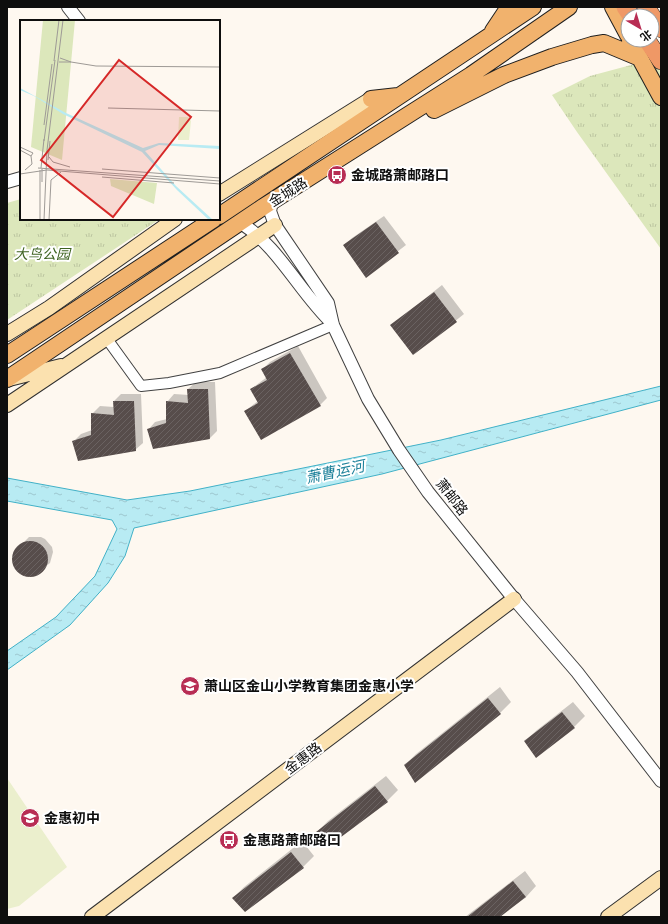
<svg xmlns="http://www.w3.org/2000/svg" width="668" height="924" font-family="'Zilla Slab','Noto Sans SC',serif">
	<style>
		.grass { fill: url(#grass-tufts) }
		.pitch { fill: #ebefcd }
		.water { fill: url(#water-ripples); stroke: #42b1c7 }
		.shadow { fill: #0003 }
		.building { fill: url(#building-hatch) }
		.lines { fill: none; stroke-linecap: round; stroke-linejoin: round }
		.minor-casing { stroke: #414141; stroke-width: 12 }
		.tertiary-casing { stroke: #414141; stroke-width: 14 }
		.secondary-casing { stroke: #303030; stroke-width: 16 }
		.primary-casing { stroke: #1f1f1f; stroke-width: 18 }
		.trunk-casing { stroke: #1f1f1f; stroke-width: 18 }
		.minor { stroke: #fff; stroke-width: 10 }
		.tertiary { stroke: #fff; stroke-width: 12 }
		.secondary { stroke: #fbe1af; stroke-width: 14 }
		.primary { stroke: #f1b26d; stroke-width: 16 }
		.trunk { stroke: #ef9866; stroke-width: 17 }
		.labels { text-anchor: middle; stroke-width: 4; stroke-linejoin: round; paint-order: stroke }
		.poi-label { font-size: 14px; font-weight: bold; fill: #0e0e0e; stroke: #fff; text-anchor: start }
		.street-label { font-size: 14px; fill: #0e0e0e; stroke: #fff }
		.park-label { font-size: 14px; font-style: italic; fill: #3e6321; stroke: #fff }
		.water-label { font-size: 15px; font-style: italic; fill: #1d819a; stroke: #fff }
		.inset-road { fill: none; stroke: #9e9a96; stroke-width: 1 }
		.view { fill: #d62828; fill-opacity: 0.15; stroke: #d62828; stroke-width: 2 }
		.inset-edge { fill: none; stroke: #0e0e0e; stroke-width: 2 }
	</style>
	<defs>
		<pattern id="grass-tufts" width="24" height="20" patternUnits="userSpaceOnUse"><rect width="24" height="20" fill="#dce7bb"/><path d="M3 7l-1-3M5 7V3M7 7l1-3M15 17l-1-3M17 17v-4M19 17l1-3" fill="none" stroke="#bcc5a0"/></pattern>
		<pattern id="water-ripples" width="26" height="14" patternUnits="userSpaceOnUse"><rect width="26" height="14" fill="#b8ebf3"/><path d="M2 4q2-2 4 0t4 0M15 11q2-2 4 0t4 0" fill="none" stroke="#9dc8cf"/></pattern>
		<pattern id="building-hatch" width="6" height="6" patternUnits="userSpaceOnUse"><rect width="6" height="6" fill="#574d4b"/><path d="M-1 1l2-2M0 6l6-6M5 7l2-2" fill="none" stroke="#6a6261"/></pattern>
	</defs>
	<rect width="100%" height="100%" fill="#fef8f0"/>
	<path class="grass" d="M661,57V249L577,132L552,95L590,76Z
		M21,199V219H160L7,320V203Z"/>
	<path class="pitch" d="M7,778L67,867L19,906L7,909Z"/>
	<path class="water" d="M661,386V400L382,474L134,528L125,556L108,583L70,625L7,670V651L56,617L95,576L117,529L112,520L7,501V478L127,500L190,491L441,440Z"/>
	<path class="shadow" d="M384,216L406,245L366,276L344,245L352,238Z
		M442,285L464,314L414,354L392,325Z
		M298,346L327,398L320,405L245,411L258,401L251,389L267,377L262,370L270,362Z
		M196,382H215L217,431L210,438L148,430L155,422L167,419V402L174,394L189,395L188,389Z
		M121,394H141L143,443L135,450L74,441L81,434L92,430V414L100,406L114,407V401Z
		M29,537H41L45,539L52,547L53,552L50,563L35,575H24L19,572L13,562L15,551Z
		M500,687L511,702L500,713L415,781L405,765L416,754Z
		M573,702L585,716L574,727L525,741L537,730Z
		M386,776L398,790L387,801L329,844L317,832L328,821Z
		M302,841L314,856L303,867L245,910L233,898L244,887Z
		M525,871L536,886L526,897L498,917H465Z"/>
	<path class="building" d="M376,222L399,253L366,278L343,245Z
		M434,292L457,322L413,355L390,325Z
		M290,353L321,406L261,440L244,411L258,403L250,389L267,380L261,369Z
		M187,389H208L210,439L153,449L147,429L166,423V401L188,403Z
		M113,401H134L136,451L78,461L72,441L91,435V413L114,415Z
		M12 559a18 18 0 1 1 36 0a18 18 0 1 1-36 0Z
		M488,698L501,714L415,783L404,765Z
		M562,712L575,728L536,758L524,741Z
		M375,786L388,802L329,846L316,832Z
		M291,852L304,868L245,912L232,898Z
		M513,881L526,897L500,917H467Z"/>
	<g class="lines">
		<g class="minor-casing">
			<path id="minor" d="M107,339L141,386L169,383L220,373L333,325"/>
		</g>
		<g class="tertiary-casing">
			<path id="tertiary" d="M68,7L79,21
				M7,182L21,178
				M272,202L270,211L275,225L328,303L333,325L368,399L399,450L428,492L514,599L577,672L661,781
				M241,223C279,247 300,293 333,324"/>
		</g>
		<g class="secondary-casing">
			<path id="secondary" d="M219,194L371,99
				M7,334L49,308L175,219
				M9,379L61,366
				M7,405L275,225
				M92,917L514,599
				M608,917L661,878"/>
		</g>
		<g class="primary-casing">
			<path id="primary" d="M613,7L628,35
				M493,31L509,7
				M630,40L661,97
				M371,99L398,96
				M434,110L504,75L552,57L592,45L604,43L640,58
				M219,216L533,7
				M7,355L214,219
				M7,379L263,207L471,75L569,7"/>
		</g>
		<g class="trunk-casing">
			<path id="trunk" d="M625,7L631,16
				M646,7L661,29
				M647,40L661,61"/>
		</g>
		<use href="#minor" class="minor"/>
		<use href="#tertiary" class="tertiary"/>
		<use href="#secondary" class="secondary"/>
		<use href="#primary" class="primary"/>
		<use href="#trunk" class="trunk"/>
	</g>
	<defs>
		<g id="bus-disc" transform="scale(1)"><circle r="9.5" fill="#b82d54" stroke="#fff"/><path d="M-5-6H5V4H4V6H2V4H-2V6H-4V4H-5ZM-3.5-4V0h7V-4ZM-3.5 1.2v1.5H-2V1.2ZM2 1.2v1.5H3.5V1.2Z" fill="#fff"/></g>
		<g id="school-disc" transform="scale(1)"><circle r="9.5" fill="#b82d54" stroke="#fff"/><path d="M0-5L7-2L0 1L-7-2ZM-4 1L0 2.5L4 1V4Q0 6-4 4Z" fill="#fff"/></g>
	</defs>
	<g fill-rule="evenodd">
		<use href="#bus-disc" x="337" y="175"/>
		<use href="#school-disc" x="190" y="686"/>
		<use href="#school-disc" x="30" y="818"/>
		<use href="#bus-disc" x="229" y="840"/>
	</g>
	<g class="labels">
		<g class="poi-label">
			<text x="351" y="180">金城路萧邮路口</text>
			<text x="204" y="691">萧山区金山小学教育集团金惠小学</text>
			<text x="44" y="823">金惠初中</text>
			<text x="243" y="845">金惠路萧邮路口</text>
		</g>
		<g class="street-label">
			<text transform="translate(288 192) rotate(-32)" y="5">金城路</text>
			<text transform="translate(452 497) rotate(52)" y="5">萧邮路</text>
			<text transform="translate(303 758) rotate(-37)" y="5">金惠路</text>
		</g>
		<g class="park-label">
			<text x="42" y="259">大鸟公园</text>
		</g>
		<g class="water-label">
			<text transform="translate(335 472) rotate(-12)" y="5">萧曹运河</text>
		</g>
	</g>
	<g transform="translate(20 20)">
		<rect width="200" height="200" fill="#fef8f0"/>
		<path d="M23,0H55L42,140L11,127ZM90,159L137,163L134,184L91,166Z" fill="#dce7bb"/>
		<path d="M159,97H168L171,101L169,120H158Z" fill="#ebefcd"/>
		<path d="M0,68L46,93L123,128L139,123L200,126V129L139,125L125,131L156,166L193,200H189L157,170L122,132L43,94L14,76L0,70Z" fill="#b8ebf3"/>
		<path class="inset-road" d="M34,41L39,0M39,42H51L40,38M51,42L76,46L200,47M88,88L200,91M24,105L32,44M24,121L35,40M0,127L13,133M0,130L11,136L13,133M29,137L33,142L50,147M28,140L30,121M18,148L200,161M21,148L24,119M22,149V162M82,149L200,158M5,150L12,144L11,136M20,150V200M0,154L27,150L200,164M82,157L154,163M24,200L27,130L43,0M29,200L31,160L41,152"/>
		<path class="view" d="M99,40L171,97L93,197L21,140Z"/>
		<rect width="200" height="200" class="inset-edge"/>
	</g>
	<rect width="668" height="924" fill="none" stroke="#0e0e0e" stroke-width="16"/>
	<g transform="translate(640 28) rotate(142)"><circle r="19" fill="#ffffff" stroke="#9f9f9f"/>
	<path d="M0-3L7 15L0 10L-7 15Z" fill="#b82d54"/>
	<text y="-6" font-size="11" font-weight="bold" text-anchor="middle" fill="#0e0e0e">北</text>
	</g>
</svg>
